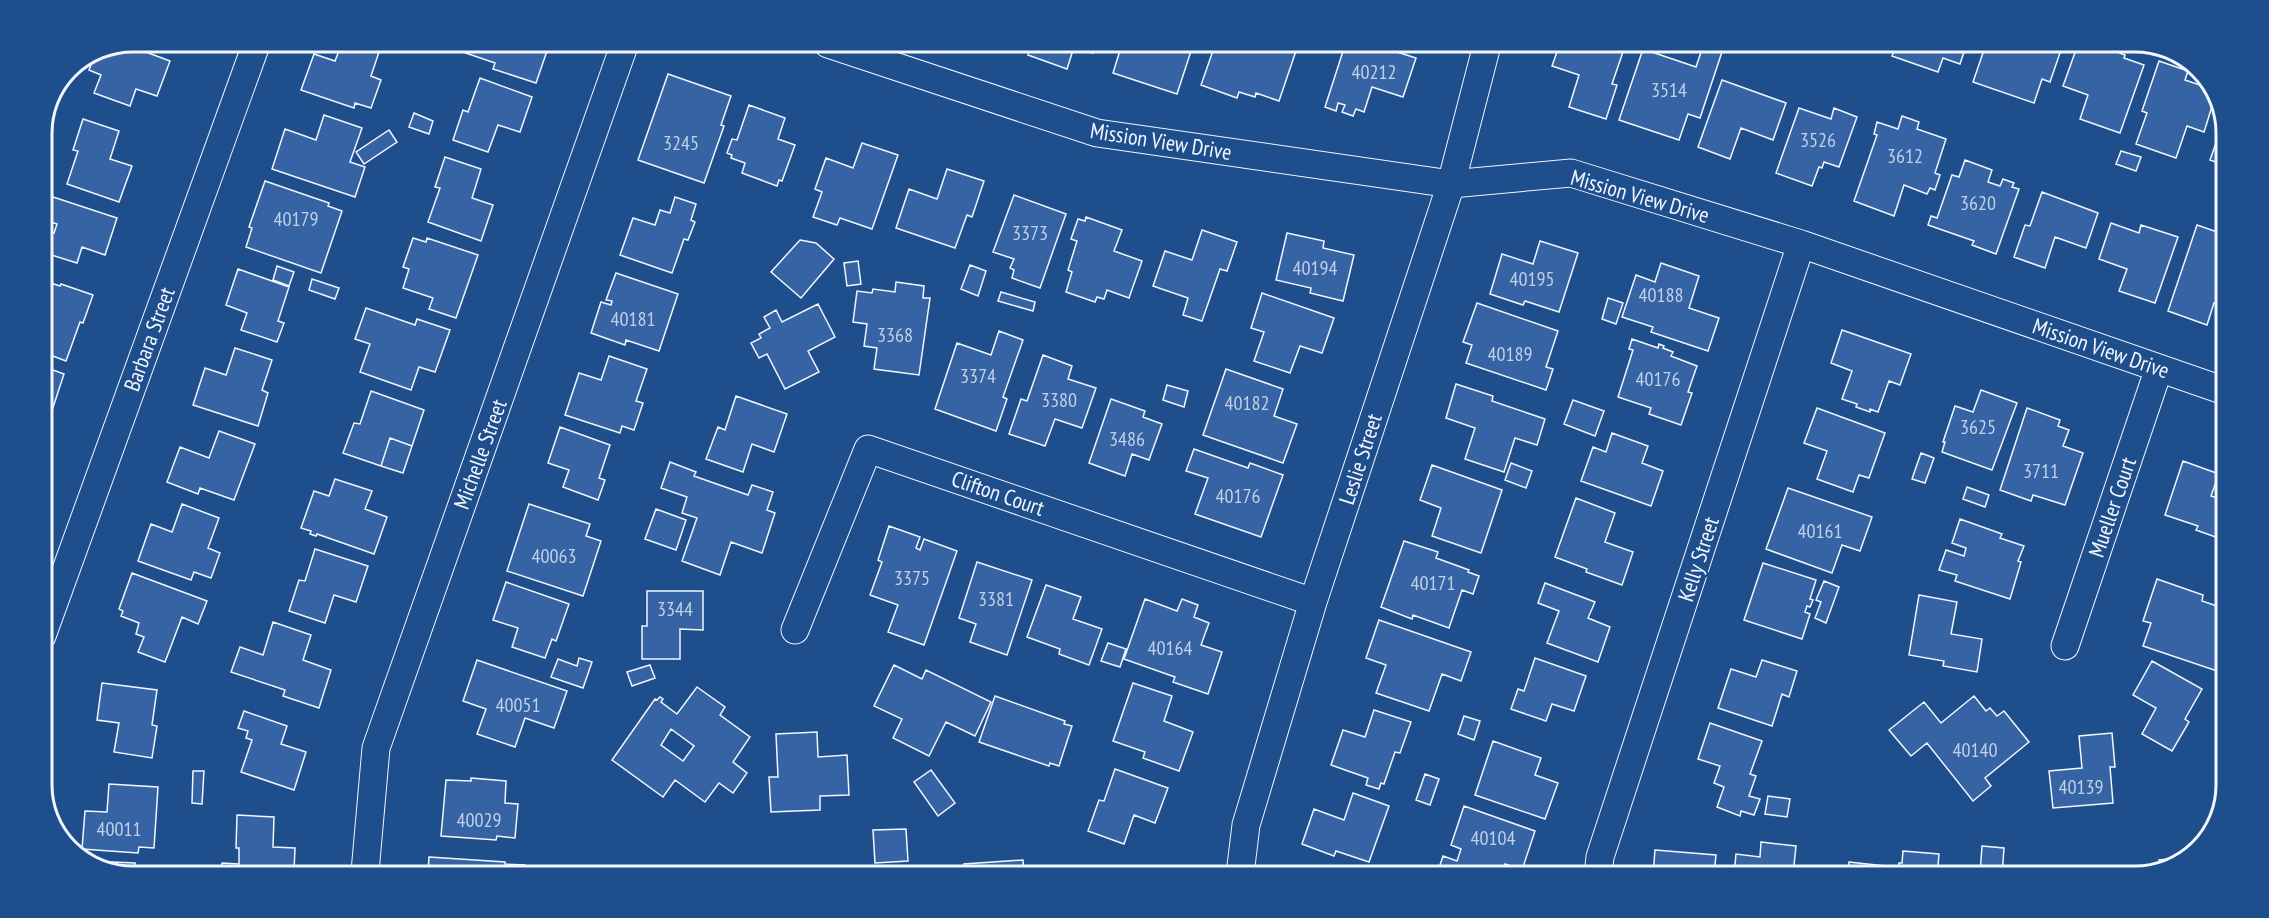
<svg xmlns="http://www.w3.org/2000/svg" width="2269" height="918" font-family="'PT Sans Narrow',sans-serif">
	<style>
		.building { fill: #3563a3; stroke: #f2f6ff; stroke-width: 1.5; fill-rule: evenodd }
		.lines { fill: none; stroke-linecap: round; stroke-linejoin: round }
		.minor-casing { stroke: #f2f6ff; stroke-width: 29 }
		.minor { stroke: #1f4e8c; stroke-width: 27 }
		.labels { text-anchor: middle; stroke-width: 4.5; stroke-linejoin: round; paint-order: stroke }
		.number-label { font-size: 20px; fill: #c3d1e8 }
		.street-label { font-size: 22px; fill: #f2f6ff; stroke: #1f4e8c }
		.rim { fill: none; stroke: #f2f6ff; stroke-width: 3 }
	</style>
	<rect width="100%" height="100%" fill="#1f4e8c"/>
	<path class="building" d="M342,43H372L381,46L371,76L381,80L371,108L355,103L354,108L301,90L314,54L335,61Z
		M460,43H546L545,47L548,48L536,83L493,69L495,63L457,50Z
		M1032,44H1096L1093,53L1074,47L1067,69L1028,55Z
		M1122,44L1193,45L1177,94L1113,73Z
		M127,45L170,61L157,96L136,89L130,106L94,93L101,75L89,70L93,59Z
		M1215,45H1298L1279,101L1256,93L1255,97L1239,92L1237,98L1201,85Z
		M1345,45H1361L1380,51L1381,47L1416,58L1403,97L1372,87L1364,112L1356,109L1353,116L1342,112L1345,105L1338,103L1336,111L1325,107Z
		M1559,46H1625L1612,84L1617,85L1606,119L1569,107L1579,75L1552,66Z
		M1703,46H1724L1700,118L1688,114L1679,140L1619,120L1643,49L1696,67Z
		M1896,46H1966L1960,64L1943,58L1938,72L1892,56Z
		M1985,47H2019L2028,50L2029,47H2062L2050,82L2042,79L2034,103L1973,82Z
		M2077,47H2116L2115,51L2125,55L2124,58L2144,65L2120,133L2080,119L2088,95L2063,86Z
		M2159,61L2188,71L2185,80L2212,89L2215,97L2204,132L2187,126L2176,158L2136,144L2147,113L2142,111Z
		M668,74L731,96L721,125L724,126L704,183L638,160Z
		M480,78L532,97L520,132L498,125L488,152L453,140L463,110L468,112Z
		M1722,80L1786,103L1773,140L1741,128L1730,159L1698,147Z
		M749,105L785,118L778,139L795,145L782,181L779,180L777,186L742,173L745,163L731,158L732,155L727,153L732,139L737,140Z
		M1799,108L1831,119L1834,108L1857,117L1839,167L1824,162L1822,168L1819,167L1812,186L1776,173Z
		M414,113L433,121L429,134L409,127Z
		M324,115L362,128L350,162L365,167L355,197L272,169L285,129L316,140Z
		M1902,116L1919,122L1917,129L1946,139L1935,173L1940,175L1935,190L1930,188L1927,194L1904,185L1894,216L1854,201L1877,135L1874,134L1877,122L1898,129Z
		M83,119L119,131L110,159L132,166L119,202L67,184L78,151L73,150Z
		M2224,120L2227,127V166L2210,160Z
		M389,130L397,142L364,164L356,152Z
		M862,143L898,155L872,229L840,218L837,225L813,217L822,192L815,189L826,158L853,168Z
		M2121,151L2141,157L2136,171L2116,164Z
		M445,157L481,169L472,198L493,205L481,241L428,222L440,188L435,187Z
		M1965,160L1992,170L1988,182L2000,186L2003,179L2014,183L2012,187L2019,189L1996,254L1972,245L1974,241L1928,225L1931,216L1937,218L1952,175L1959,177Z
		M947,169L984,181L972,217L967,215L955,248L896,228L909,189L937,199Z
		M265,181L329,203L328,206L342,211L321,273L246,247L252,228L249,227Z
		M2042,192L2098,213L2086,248L2055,237L2045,268L2014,257L2025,225L2030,226Z
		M47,195L117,218L105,255L82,247L77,263L42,252L48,231L54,233L57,224L42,219V209Z
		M1014,195L1066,214L1040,288L1012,278L1014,270L1010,268L1014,259L993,252Z
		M675,197L696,204L691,220L695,222L688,240L684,239L672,273L620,255L633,218L655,225L660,210L670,213Z
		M1086,217L1122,230L1114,251L1142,261L1129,298L1107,290L1104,299L1097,297L1095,302L1066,292L1072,272L1068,270L1077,241L1071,239L1078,219L1085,221Z
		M2111,223L2139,233L2141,225L2178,237L2155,303L2119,291L2127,269L2099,259Z
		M2197,225L2226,235V307L2214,303L2207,325L2168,311Z
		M1202,230L1237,242L1227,271L1220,269L1202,321L1183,315L1188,298L1153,286L1165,251L1192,260Z
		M1287,233L1324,241L1323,248L1354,255L1343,301L1310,293L1311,288L1276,280Z
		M413,238L426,242L427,238L478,255L456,318L429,309L433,298L403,288L409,269L403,267Z
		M800,240L816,243L834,259L801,298L771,272Z
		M1540,241L1578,253L1559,312L1525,301L1523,305L1490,294L1502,254L1533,264Z
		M858,261L861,284L847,286L844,263Z
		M1661,263L1699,276L1689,308L1719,318L1708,351L1651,332L1653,327L1622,317L1636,275L1655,282Z
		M970,265L986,271L978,296L961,289Z
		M277,266L294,272L289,286L273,280Z
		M238,269L289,287L278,321L284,323L277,342L241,330L247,313L226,305Z
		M616,273L678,294L659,351L626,340L625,345L591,333L601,302L611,305L612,301L606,300Z
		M312,279L339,288L335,299L309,290Z
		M42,280L60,286L61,284L93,295L83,323L80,322L66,361L42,352Z
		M896,282L924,286L923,298H930L919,375L874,369L877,348L864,346L867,324L853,322L857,291L872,293L873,289L895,292Z
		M1001,292L1035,302L1033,311L998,301Z
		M1262,293L1334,318L1322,353L1300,346L1290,373L1254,361L1264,332L1251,328Z
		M1608,298L1623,303L1616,324L1602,319Z
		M1477,303L1558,331L1546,367L1553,369L1546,390L1466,363L1472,345L1463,342Z
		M818,304L835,337L808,351L819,372L785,389L767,354L759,358L751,343L761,338L759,334L770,328L764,317L776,310L782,322Z
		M366,308L415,325L417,319L450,330L435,372L419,367L411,390L360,372L370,344L355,339Z
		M1842,330L1911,354L1900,385L1889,381L1878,412L1870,409V412L1856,407L1857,404L1842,399L1852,371L1831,363Z
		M999,331L1023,340L1003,397L1007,399L996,431L935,409L957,343L991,355Z
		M1632,339L1658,348L1659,344L1664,346L1663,348L1673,352L1671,356L1697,366L1688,392L1692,393L1681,425L1649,414L1651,408L1618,397L1633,350L1629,349Z
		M235,348L272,360L262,390L268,393L258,426L193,405L205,368L226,375Z
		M1043,355L1072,366L1068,379L1096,388L1082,428L1055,419L1045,446L1009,434L1021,399L1027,401Z
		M609,356L647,369L636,401L643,403L634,430L622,426L620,433L565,415L579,373L601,380Z
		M42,366L64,374L42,441Z
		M1226,369L1283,389L1274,416L1297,424L1283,463L1203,435Z
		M1456,384L1493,396L1492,401L1545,419L1537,445L1515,438L1504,472L1465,459L1475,428L1446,418Z
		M1167,385L1188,391L1184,407L1163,400Z
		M1981,390L2017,403L1992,470L1942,452L1945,442H1943L1955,406L1973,412Z
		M371,391L424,410L412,446L390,438L381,466L343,453L354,423L360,424Z
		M736,396L787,414L774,452L752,444L743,472L706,459L718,427L725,430Z
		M1111,399L1145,411L1143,417L1162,424L1149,460L1132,454L1125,476L1089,463Z
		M1573,400L1604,411L1595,436L1564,424Z
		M1817,408L1885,433L1869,478L1859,475L1853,492L1817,479L1827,451L1804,443Z
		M2027,408L2060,420L2058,426L2069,430L2063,446L2083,453L2065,505L2033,495L2031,501L2000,490Z
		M560,427L610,445L599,478L605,480L598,500L563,487L569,470L548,463Z
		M219,431L255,444L234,500L200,488L198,494L167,482L180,447L209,458Z
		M1612,433L1648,446L1642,463L1663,471L1651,506L1581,481L1593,447L1606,452Z
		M390,438L412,446L403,473L381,466Z
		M1194,449L1248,468L1250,463L1283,475L1261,537L1195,514L1208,478L1186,471Z
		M1921,453L1934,458L1925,483L1912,479Z
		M2183,461L2219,474L2211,496L2224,500V540L2196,530L2198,526L2165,515Z
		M670,462L696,472L694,476L748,495L752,485L773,492L767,510L775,513L762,553L731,542L720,575L682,561L697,518L682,513L687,497L661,488Z
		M1511,463L1532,471L1526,488L1505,480Z
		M1432,465L1502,490L1481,553L1432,536L1441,508L1420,500Z
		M335,479L372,491L365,509L387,517L374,554L317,534L316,536L310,534L311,531L301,528L314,491L329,496Z
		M1967,487L1989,495L1985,507L1963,499Z
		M1788,488L1872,517L1860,551L1842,545L1832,573L1766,549Z
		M1576,498L1615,513L1605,542L1633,552L1622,585L1586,572L1587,569L1555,557Z
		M182,504L219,518L208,548L220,553L211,578L194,572L191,580L138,561L151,524L172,532Z
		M529,504L590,524L586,536L601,541L583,596L507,571Z
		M656,509L686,520L676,550L645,539Z
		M1960,519L2002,534L2000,538L2024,546L2018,561L2021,562L2010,599L1955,581L1957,575L1939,570L1946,550L1964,556L1966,548L1952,543Z
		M889,526L920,537L916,548L920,550L924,539L957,551L924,645L888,632L898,605L870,595L882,562L878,560Z
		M1404,541L1438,552L1436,558L1469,570L1468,572L1479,576L1473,594L1462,590L1449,628L1413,615L1412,619L1381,607Z
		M315,549L368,566L356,602L334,595L325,623L289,611L299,580L305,581Z
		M977,562L1032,580L1007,655L970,642L976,624L959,618Z
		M1763,563L1816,580L1810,599L1813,600L1810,607L1807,606L1805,612L1810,614L1802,639L1744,620Z
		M132,573L207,601L198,624L182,617L165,662L138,652L144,637L136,634L139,623L121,616L123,611L119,609Z
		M2157,579L2203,595L2202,601L2223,608V673L2143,646L2151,623L2143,621Z
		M1824,581L1839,587L1826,623L1815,618L1821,602L1816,600Z
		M506,582L569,604L556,641L552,639L545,658L512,647L518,628L493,620Z
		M1545,583L1595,602L1588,618L1610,627L1598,662L1547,643L1559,611L1538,603Z
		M1046,585L1081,597L1073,619L1102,629L1089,665L1059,654L1060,649L1027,637Z
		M647,591H703V630L680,629V659H642V626H647Z
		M1919,595L1957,602L1951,634L1982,639L1977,672L1943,666L1944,661L1909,655Z
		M1145,599L1177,611L1182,599L1198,605L1194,617L1209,623L1201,645L1222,652L1208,694L1173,682L1175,677L1124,659Z
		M1379,620L1471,652L1461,681L1442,674L1429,711L1376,693L1386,665L1366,658Z
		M273,622L311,635L303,660L331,670L319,708L283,696L285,690L231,672L240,647L263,655Z
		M1108,643L1126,649L1120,667L1101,661Z
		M579,658L592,662L583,688L551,677L558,659L577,666Z
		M1535,658L1586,676L1574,711L1552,704L1546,721L1511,709L1518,689L1524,691Z
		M477,660L567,691L554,728L525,718L515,747L477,734L486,709L463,701Z
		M1762,660L1797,671L1789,697L1782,694L1772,726L1718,708L1731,669L1756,677Z
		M2152,661L2202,689L2185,719L2189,722L2172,751L2142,734L2156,708L2133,695Z
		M650,665L655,678L632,686L627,672Z
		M894,665L922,679L926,670L991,702L975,736L946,722L929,756L893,738L902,719L874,706Z
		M102,683L157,690L152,725L157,726L152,758L114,752L119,723L97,720Z
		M1133,683L1172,696L1164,721L1193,732L1179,771L1143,758L1145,752L1113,741Z
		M697,687L725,707L720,715L750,737L733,762L747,773L733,793L719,783L705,802L675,780L663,797L612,760L655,699L657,700L660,697L663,699L661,702L677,714ZM671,729L694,746L683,761L661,745Z
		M995,696L1065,721L1064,724L1072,726L1059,766L1050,763L1049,766L979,742Z
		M1974,696L1986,711L1990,708L1997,716L2004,711L2029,742L1985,778L1991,786L1973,801L1927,743L1911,756L1889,730L1924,702L1941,723Z
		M1374,710L1411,722L1400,753L1395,752L1384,784L1381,783L1379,789L1366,785L1368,778L1331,765L1343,730L1365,737Z
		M244,711L287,726L281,744L306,752L294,790L241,772L252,740L246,738L248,731L238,728Z
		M1464,716L1480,721L1474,740L1458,734Z
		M1710,723L1762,741L1750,774L1756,776L1749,796L1760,799L1754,815L1741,811L1740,816L1717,807L1724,787L1714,783L1720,766L1698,759Z
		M817,732L818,757L847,755L849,795L820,796V810L771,812L769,777H778L776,734Z
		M2112,733L2115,767H2110L2113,803L2053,808L2049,771L2082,768L2079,736Z
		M1493,741L1541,758L1535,775L1558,783L1545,819L1475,795Z
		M1115,769L1168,788L1155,823L1134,815L1124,844L1088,831L1099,800L1104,801Z
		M931,770L955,803L938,816L914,782Z
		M193,771H204L202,804L192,803Z
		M1425,774L1439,779L1430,805L1416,800Z
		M471,778L506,781L505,803L518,804L515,838L497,836L496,840L441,836L446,780L471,781Z
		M109,784L158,787L154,848L139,847L138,853L82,849L85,811L107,812Z
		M1353,793L1389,806L1369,862L1336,851L1334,856L1302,844L1314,809L1344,820Z
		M1768,796L1790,799L1787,817L1765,814Z
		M1464,806L1535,831L1522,870L1505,864L1501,874H1437L1443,856L1457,861L1461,849L1451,845Z
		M237,815L274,817L273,847L295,848L294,871H221L222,863L239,864V848H236Z
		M906,829L908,861L875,863L873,830Z
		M1761,842L1796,846L1793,875H1734L1736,854L1760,857Z
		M1982,846L2004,848L2002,876L1980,874Z
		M1655,850L1716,855L1714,875H1653Z
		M1903,851L1939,854L1938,866H1940V869L1967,872V876L1898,875L1899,863H1902Z
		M429,857L505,862V864L525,865V872H428Z
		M2190,857L2160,868L2159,860Z
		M1023,860L1024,873H965L964,864Z
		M90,861L135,863V871H104Z
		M1849,862L1885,866L1884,875H1848Z
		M747,866V871L781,868L782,873H714V868Z
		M1069,867L1091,872L1092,868L1113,873H1068Z
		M2018,868H2057V876H2018Z
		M841,870V873H803V872Z
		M948,870L949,873H907V872Z
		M2099,870L2100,875L2121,874L2122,876H2071V873Z"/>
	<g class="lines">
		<g class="minor-casing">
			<path id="minor" d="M828,44L1097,133L1451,184L1571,173L1801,244L2225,391
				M795,630L868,449L1313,602
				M42,636L257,42
				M2065,646L2159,368
				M365,872L376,748L625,43
				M1240,874L1246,825L1313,602L1451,184L1487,45
				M1598,875L1600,857L1801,244"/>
		</g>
		<use href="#minor" class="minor"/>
	</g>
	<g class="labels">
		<g class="number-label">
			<text x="1374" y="79">40212</text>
			<text x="1669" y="97">3514</text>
			<text x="1818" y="147">3526</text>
			<text x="681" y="150">3245</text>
			<text x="1905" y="163">3612</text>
			<text x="1978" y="210">3620</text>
			<text x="296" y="226">40179</text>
			<text x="1030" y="240">3373</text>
			<text x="1315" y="275">40194</text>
			<text x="1532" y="286">40195</text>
			<text x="1661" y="302">40188</text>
			<text x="633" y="326">40181</text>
			<text x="895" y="342">3368</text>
			<text x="1510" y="361">40189</text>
			<text x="978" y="383">3374</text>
			<text x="1658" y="386">40176</text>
			<text x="1059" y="407">3380</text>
			<text x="1247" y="410">40182</text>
			<text x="1978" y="434">3625</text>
			<text x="1127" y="446">3486</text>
			<text x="2041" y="478">3711</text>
			<text x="1238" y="503">40176</text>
			<text x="1820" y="538">40161</text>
			<text x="554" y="563">40063</text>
			<text x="912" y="585">3375</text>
			<text x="1433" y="590">40171</text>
			<text x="996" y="606">3381</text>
			<text x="675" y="616">3344</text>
			<text x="1170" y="655">40164</text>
			<text x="518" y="712">40051</text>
			<text x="1975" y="757">40140</text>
			<text x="2081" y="794">40139</text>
			<text x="479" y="827">40029</text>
			<text x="119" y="836">40011</text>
			<text x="1493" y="845">40104</text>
		</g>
		<g class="street-label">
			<text transform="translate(1161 141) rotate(9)" y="8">Mission View Drive</text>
			<text transform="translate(1640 196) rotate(16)" y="8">Mission View Drive</text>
			<text transform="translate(149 339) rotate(-70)" y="8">Barbara Street</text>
			<text transform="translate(2101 348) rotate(19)" y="8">Mission View Drive</text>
			<text transform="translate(480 454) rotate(-70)" y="8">Michelle Street</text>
			<text transform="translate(1360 459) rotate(-72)" y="8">Leslie Street</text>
			<text transform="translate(998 493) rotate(19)" y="8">Clifton Court</text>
			<text transform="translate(2112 507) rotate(-71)" y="8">Mueller Court</text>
			<text transform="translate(1698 559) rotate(-72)" y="8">Kelly Street</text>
		</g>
	</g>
	<path d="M0 0H2269V918H0ZM133 52H2135A81 81 0 0 1 2216 133V785A81 81 0 0 1 2135 866H133A81 81 0 0 1 52 785V133A81 81 0 0 1 133 52Z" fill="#1f4e8c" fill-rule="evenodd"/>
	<path class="rim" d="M133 52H2135A81 81 0 0 1 2216 133V785A81 81 0 0 1 2135 866H133A81 81 0 0 1 52 785V133A81 81 0 0 1 133 52Z"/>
</svg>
